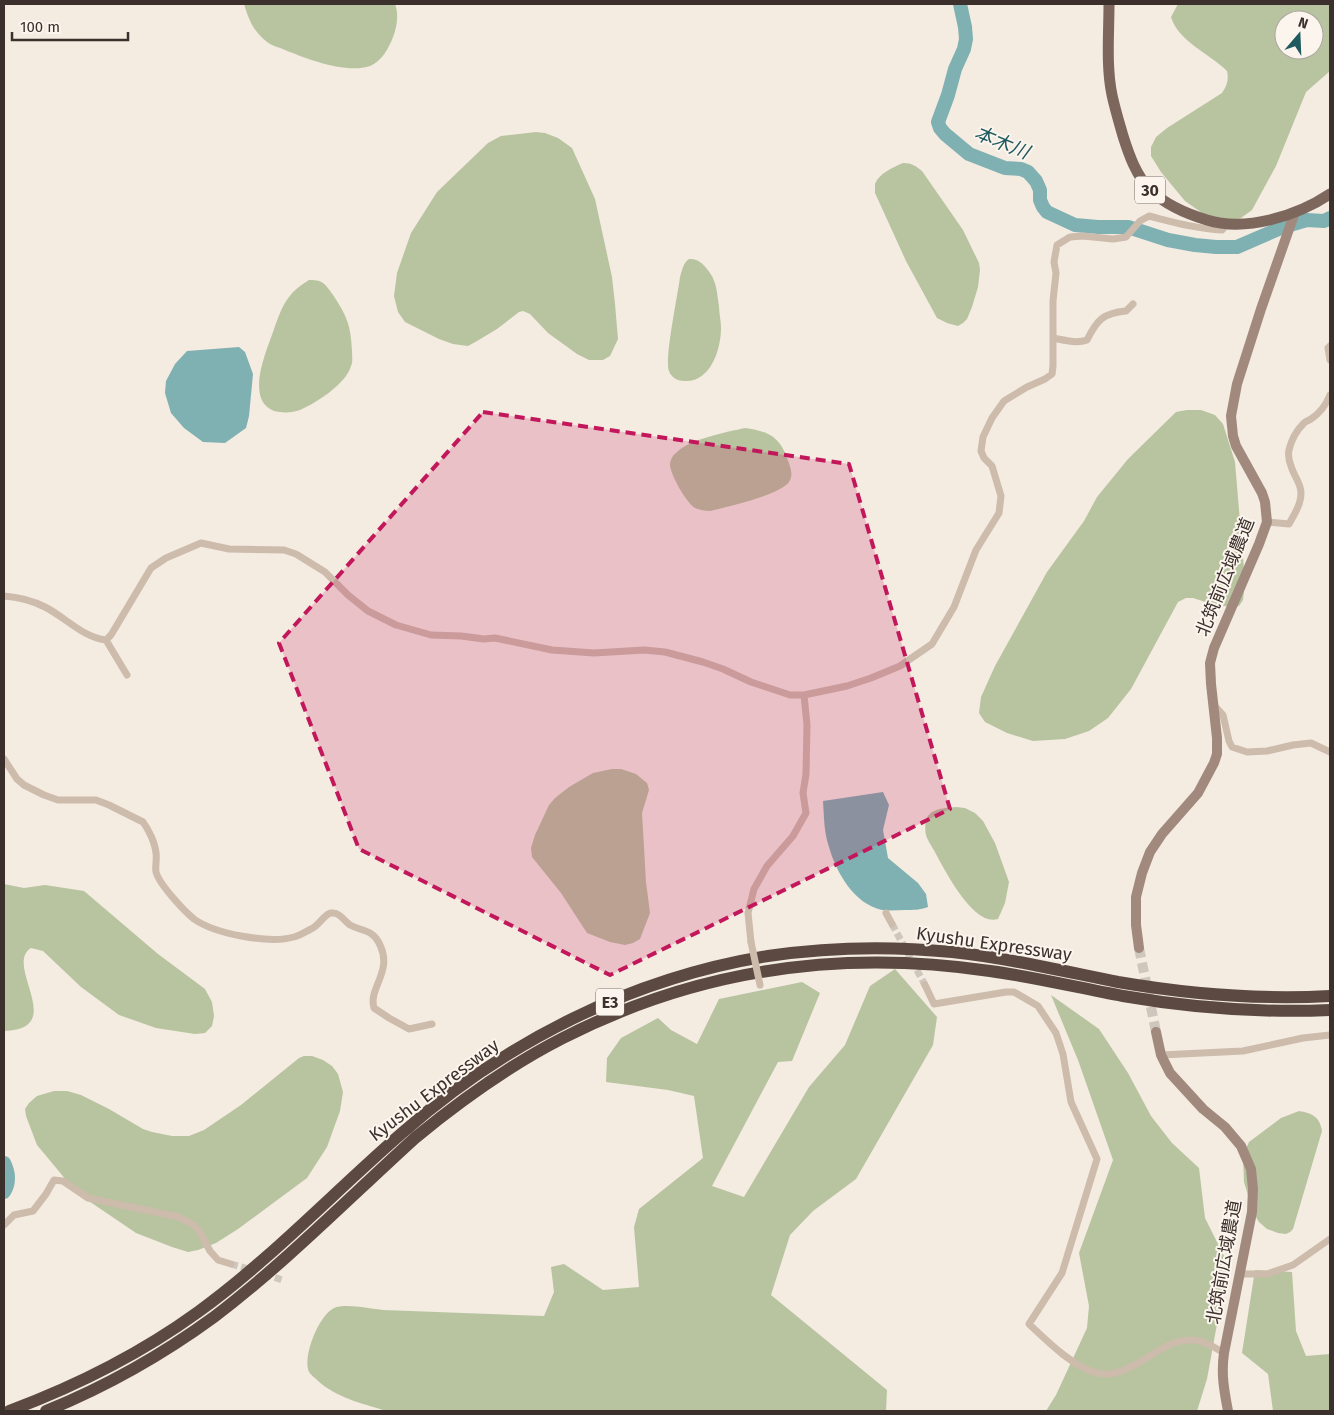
<svg xmlns="http://www.w3.org/2000/svg" width="1334" height="1415" font-family="'Fira Sans','Noto Sans JP',sans-serif">
	<style>
		.green { fill: #b8c4a0; fill-rule: evenodd }
		.water { fill: #7fb0b2 }
		.lines { fill: none; stroke-linecap: round; stroke-linejoin: round }
		.river { stroke: #7fb0b2; stroke-width: 14 }
		.street-tunnel { stroke: #cfc6bd; stroke-width: 7; stroke-dasharray: 7 3.5; stroke-linecap: butt }
		.secondary-tunnel { stroke: #cfc6bd; stroke-width: 10; stroke-dasharray: 10 5; stroke-linecap: butt }
		.street { stroke: #cdbbac; stroke-width: 7 }
		.secondary { stroke: #a18a7d; stroke-width: 10 }
		.primary { stroke: #7d675c; stroke-width: 11 }
		.highway { stroke: #5c4a42; stroke-width: 12 }
		.street-bridge { stroke: #cdbbac; stroke-width: 7 }
		.marked { fill: #c2185b; fill-opacity: 0.2; stroke: #c2185b; stroke-width: 4; stroke-dasharray: 10 6; stroke-linejoin: round }
		.labels { text-anchor: middle; stroke-width: 4; stroke-linejoin: round; paint-order: stroke }
		.shield { fill: #fbf5ee; stroke: #756b66; stroke-width: 1 }
		.shield-label { font-size: 16px; font-weight: bold; fill: #3b302b }
		.street-label { font-size: 18px; fill: #3b302b; stroke: #fbf5ee }
		.water-label { font-size: 19px; font-style: italic; fill: #1f5a5e; stroke: #fbf5ee }
	</style>
	<rect width="100%" height="100%" fill="#f4ebe1"/>
	<path class="green" d="M244,4H395C399,14 397,27 393,37C389,48 381,62 370,66C346,74 307,59 285,50C279,47 272,46 267,42C253,31 249,20 244,4Z
		M1178,4H1330V71L1306,92L1276,166L1252,210L1241,218L1223,223L1212,220L1185,201L1161,172L1151,156V147L1156,137L1167,128L1222,93C1227,86 1229,79 1227,71C1210,54 1178,41 1171,17ZM1284,20H1314V50H1284Z
		M536,132L545,133L558,138L572,148L595,199L612,277L615,304L618,339L610,356L603,360H589L577,354L548,333L530,314L523,311L519,312L497,329L477,341L468,346L453,344L439,339L405,322L398,312L394,296L397,273L411,233L437,192L488,143L501,136Z
		M903,163C912,163 916,166 922,171L963,230L979,263L980,270L978,287L972,307L967,319L963,323L958,326L947,323L937,318L906,261L875,193C875,190 875,186 875,184C879,173 894,167 903,163Z
		M689,259C699,258 705,266 710,273C717,283 717,294 719,306C719,313 721,321 721,328C721,350 710,383 684,381C677,381 671,377 669,371C664,360 678,294 680,277C682,271 683,263 689,259Z
		M309,280C314,280 319,280 323,283C327,286 330,291 333,295C347,316 351,326 352,351C352,356 353,362 351,366C346,384 316,403 300,410C292,413 282,413 274,411C245,400 266,352 273,332C277,321 281,307 289,297C294,290 301,285 309,280Z
		M1187,410H1201L1215,415L1223,424L1235,462L1245,582L1243,600L1239,606L1231,607L1212,604L1193,598H1186L1178,602L1131,689L1108,718L1089,731L1065,739L1033,741L1007,733L985,722L979,713L981,697L995,666L1047,572L1084,521L1097,497L1128,459L1176,412Z
		M745,428C764,431 777,434 785,453C788,462 795,473 789,482C780,495 726,507 710,511C705,511 700,510 695,508C686,502 671,476 670,465C670,460 673,455 677,452C690,439 727,432 745,428Z
		M612,769H621L636,774L647,783L649,790L642,813L646,882L650,913L640,939L633,943L625,945L610,942L587,933L561,893L532,857L531,848L535,835L549,805L555,798L569,787L593,773Z
		M956,807L965,808L975,813L983,821L995,843L1009,882L1005,903L998,919C974,927 946,872 937,856C934,849 928,842 926,835C925,831 925,824 926,820C930,808 945,808 956,807Z
		M4,884L24,888L45,885L84,891L158,954L205,989L212,1002L214,1016L212,1026L205,1033L195,1034L156,1028L119,1015L81,987L43,951L31,948C3,965 69,1029 4,1031Z
		M895,969L937,1017L933,1045L856,1179L813,1211L790,1235L771,1295L887,1390L886,1411H386C362,1403 336,1398 317,1380C315,1378 311,1375 309,1372C302,1357 319,1315 334,1308C345,1303 372,1309 383,1310L544,1316L554,1292L551,1267L564,1264L603,1290L639,1287L634,1227L639,1209L703,1158L694,1096L668,1090L606,1082L607,1058L621,1038L658,1018L671,1030L697,1044L719,999L802,982L820,993L792,1061L778,1062L712,1186L744,1197L809,1087L845,1045L870,986Z
		M1051,995L1099,1029L1128,1073L1151,1116L1172,1143L1199,1168L1205,1218L1228,1264L1207,1379L1197,1411H1046L1056,1395L1087,1328L1089,1306L1079,1253L1113,1160L1078,1060Z
		M304,1056H312L323,1060L332,1066L338,1074L343,1092L340,1111L327,1147L307,1178L238,1229L216,1243L198,1250L188,1252L172,1247L136,1233L77,1193L37,1145L26,1116L25,1109L29,1103L37,1096L54,1091H67L81,1095L109,1109L143,1129L152,1132L172,1136H189L204,1130L241,1105L299,1058Z
		M1299,1111C1312,1113 1320,1117 1322,1131L1293,1229L1290,1232L1286,1234L1278,1233L1267,1229L1259,1222L1253,1212L1244,1182L1243,1155L1249,1142L1281,1118Z
		M1255,1270L1292,1272L1296,1331L1306,1356L1330,1354V1411H1273L1268,1374L1242,1353Z"/>
	<path class="water" d="M239,347L245,352L253,374L249,416L246,428L225,443L203,442L184,428L171,413L165,393L166,381L175,364L187,351Z
		M883,792L889,805L883,830L888,858L918,883L926,894L928,907C920,910 913,910 905,910C897,910 889,911 882,910C854,904 836,872 829,847C824,833 824,816 823,801Z"/>
	<g class="lines">
		<path class="river" d="M960,4L965,27L966,39L964,49L955,69L948,95L938,122L940,128L945,134L969,154L1005,168L1021,169L1028,172L1036,181L1040,190V200L1043,207L1047,212L1075,225L1098,227H1128L1168,240L1195,245L1216,247H1237L1283,227L1307,220L1324,221L1330,218
			M4,1163C9,1173 10,1182 4,1192"/>
		<path class="street-tunnel" d="M892,924L925,985
			M231,1264L252,1270
			M265,1274L282,1280"/>
		<path class="secondary-tunnel" d="M1139,948L1156,1032"/>
		<path class="street" d="M1053,338C1064,340 1076,344 1087,340C1097,320 1103,313 1126,311L1133,304
			M1330,346L1328,348L1330,360
			M1267,522L1289,524C1295,513 1304,500 1300,487C1298,480 1293,473 1291,466C1289,461 1288,455 1289,450C1291,441 1297,430 1304,423C1306,421 1308,421 1311,419C1320,413 1326,405 1330,395
			M4,596C17,597 33,601 45,607C65,617 82,637 106,640
			M106,640L111,635L151,568L166,558L201,543L229,549L284,550L296,554L325,572L348,595L368,611L396,625L431,635L461,636L484,639L495,638L552,650L594,653L644,650L665,652L703,662L723,669L751,682L790,695H804L847,686L871,678L900,666L932,644L954,607L976,550L999,513L1001,496L992,466L984,458L981,451L983,437L992,418L1004,401L1027,387L1045,379L1052,374L1053,366V301L1056,273L1054,262L1057,245L1070,237L1083,236L1113,239L1126,237L1140,221L1149,216C1173,222 1197,229 1222,230L1226,225
			M106,640L127,675
			M1214,705L1223,715L1229,741L1232,747L1247,752L1267,751L1293,745L1311,743L1330,752
			M4,759L17,779L24,785L44,795L58,800H96L109,805L143,822C149,830 155,843 156,853C157,860 155,866 156,872C159,884 184,911 194,919C215,934 269,944 294,937C300,935 305,932 311,929C319,926 324,914 331,913C340,912 344,921 350,925C363,932 373,929 380,945C393,972 368,988 374,1008L389,1018L409,1029L432,1024
			M886,913L892,924
			M751,942L748,913L754,889L767,866L793,836L806,813L803,793L806,774L807,725L804,695
			M925,985L934,1004L1006,992H1014L1038,1006L1056,1033L1063,1054L1071,1102L1097,1159L1062,1273L1029,1324C1046,1340 1074,1368 1097,1373C1132,1381 1157,1339 1192,1340C1203,1340 1214,1347 1224,1353
			M1161,1055L1243,1051L1303,1038L1330,1035
			M4,1225L14,1215L33,1211L46,1194L54,1180L63,1181L88,1198L179,1217L194,1225L200,1232L210,1251L218,1260L231,1264
			M1240,1274H1267L1293,1265L1330,1239"/>
		<path class="secondary" d="M1139,948L1136,925V897L1142,873L1150,852L1162,834L1198,793L1214,763L1217,754V738L1211,684L1210,663L1214,648L1259,544L1267,522L1265,502L1262,493L1236,446L1233,436L1231,416L1237,384L1261,309L1295,212
			M1156,1032L1161,1055L1170,1073L1203,1109L1225,1127L1241,1146L1251,1169L1253,1189L1252,1212L1224,1353C1221,1374 1224,1390 1228,1411"/>
		<path class="primary" d="M1109,4C1109,34 1106,66 1112,95C1115,109 1119,122 1123,136C1129,155 1136,175 1150,190C1166,205 1187,214 1207,220C1246,232 1297,216 1330,194"/>
		<path class="highway" d="M9,1411C76,1386 140,1354 198,1312C271,1259 334,1192 402,1133C505,1042 632,978 768,956C829,947 891,946 952,952C1008,958 1063,971 1118,982C1188,994 1259,1000 1330,996
			M46,1411C105,1387 162,1355 214,1317C285,1263 349,1198 415,1138C461,1100 510,1065 563,1038C698,969 841,949 990,971C1035,977 1079,988 1123,996C1192,1008 1261,1013 1330,1010"/>
		<path class="street-bridge" d="M751,942L760,985"/>
	</g>
	<path class="marked" d="M483,412L849,464L950,809L610,975L359,849L279,643Z"/>
	<g class="labels">
		<g class="shield">
			<rect x="1135" y="176.5" width="30" height="27" rx="4"/>
			<rect x="596" y="988.5" width="28" height="27" rx="4"/>
		</g>
		<g class="shield-label">
			<text x="1150" y="196">30</text>
			<text x="610" y="1008">E3</text>
		</g>
		<g class="street-label">
			<text transform="translate(1225 577) rotate(-68)" y="6">北筑前広域農道</text>
			<text transform="translate(994 944) rotate(8)" y="6">Kyushu Expressway</text>
			<text transform="translate(434 1090) rotate(-37)" y="6">Kyushu Expressway</text>
			<text transform="translate(1224 1262) rotate(-80)" y="6">北筑前広域農道</text>
		</g>
		<g class="water-label">
			<text transform="translate(1002 142) rotate(22)" y="7">本木川</text>
		</g>
	</g>
	<rect width="1334" height="1415" fill="none" stroke="#3b302b" stroke-width="10"/>
	<g transform="translate(1299 35) rotate(19)"><circle r="24" fill="#fbf5ee" stroke="#aea6a0"/>
	<path d="M0-4L9 19L0 12L-9 19Z" fill="#1f5a5e"/>
	<text y="-8" font-size="14" font-weight="bold" text-anchor="middle" fill="#3b302b">N</text>
	</g>
	<path d="M12 32v8h116v-8" fill="none" stroke="#3b302b" stroke-width="2.5"/>
	<text x="20" y="32" font-size="15" fill="#3b302b" stroke="#fbf5ee" stroke-width="4" paint-order="stroke">100 m</text>
</svg>
